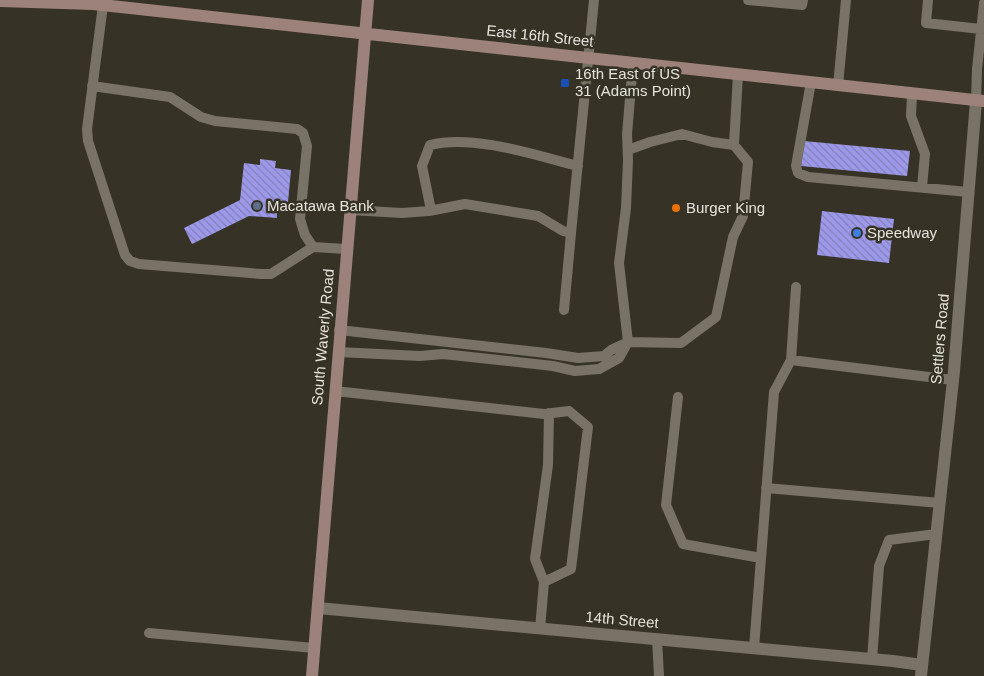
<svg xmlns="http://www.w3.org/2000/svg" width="984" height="676" font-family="Helvetica,sans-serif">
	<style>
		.building { fill: url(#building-back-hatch) }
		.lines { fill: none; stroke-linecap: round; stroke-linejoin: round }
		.service { stroke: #787366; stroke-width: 10 }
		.minor { stroke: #787366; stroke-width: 12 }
		.secondary { stroke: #9c827b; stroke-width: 12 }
		.transit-dot { fill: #1a4fb4; stroke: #363226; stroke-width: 2 }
		.service-dot { fill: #5c6f8a; stroke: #363226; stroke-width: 2 }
		.food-dot { fill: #e8710a; stroke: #363226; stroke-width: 2 }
		.shop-dot { fill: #3f7fe0; stroke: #363226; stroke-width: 2 }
		.labels { text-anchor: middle; stroke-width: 5; stroke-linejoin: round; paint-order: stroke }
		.street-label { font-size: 15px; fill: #e5e3db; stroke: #363226 }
		.poi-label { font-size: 15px; fill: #e5e3db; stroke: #363226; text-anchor: start }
	</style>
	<defs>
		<pattern id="building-back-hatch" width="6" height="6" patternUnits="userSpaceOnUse" patternTransform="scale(1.25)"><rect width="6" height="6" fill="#9d99ea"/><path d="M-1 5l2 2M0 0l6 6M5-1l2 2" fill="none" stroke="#8380b8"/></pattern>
	</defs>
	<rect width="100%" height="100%" fill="#363226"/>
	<path class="building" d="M804,141L910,151L907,176L801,166Z
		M260,159L276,161L275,168L291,170L287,213L277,212V218L249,216L192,244L184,228L240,200L244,163L260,165Z
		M822,211L894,219L889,263L817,255Z"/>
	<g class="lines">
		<path class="service" d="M748,0L802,5L803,0
			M928,0L926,23L981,29
			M103,5L87,129L88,141L125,255L130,261L139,264L261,274H271L313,247L346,249
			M811,82L796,166L798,173L808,177L968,192
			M92,86L170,97L201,117L215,121L297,129L303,133L307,146L300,219L305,235L313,247
			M838,86L846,0
			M912,94L911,116L925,154L922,187
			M976,101L977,69L984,3
			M734,145L738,74
			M350,210L402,213L429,211L465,204L538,216L563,231L571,233L564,310
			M431,210L422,166L430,145C473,134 534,155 578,166
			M571,233L594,0
			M339,330L546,353L578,358L604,356L611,350L628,342L681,343L716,317L733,237L743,216L748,162L734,145L712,142L682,134L650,142L628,150
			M338,352L420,356L443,354L553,366L575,371L599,369L619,358L628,342L619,263L626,208L628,160L627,134L633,63
			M791,360L953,380
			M335,391L544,414L569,411L588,427L571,569L544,582L540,629
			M678,397L666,505L683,544L761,558
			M766,488L940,503
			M544,582L535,559L548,465L549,413
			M149,633L314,648
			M657,639L659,676
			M754,648L774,392L791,360L796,287
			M872,659L879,566L889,540L936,534"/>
		<path class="minor" d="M318,608L893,661L922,665
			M921,676L954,371L976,101"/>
		<path class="secondary" d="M0,1L93,4L984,101
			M312,676L368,0"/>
	</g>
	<rect class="transit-dot" x="560" y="78" width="10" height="10" rx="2.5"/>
	<circle class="service-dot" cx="257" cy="206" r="5"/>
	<circle class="food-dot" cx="676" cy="208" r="5"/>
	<circle class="shop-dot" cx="857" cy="233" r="5"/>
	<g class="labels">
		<g class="street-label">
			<text transform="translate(540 36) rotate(6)" y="5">East 16th Street</text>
			<text transform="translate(323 337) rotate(-85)" y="5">South Waverly Road</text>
			<text transform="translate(940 339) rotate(-85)" y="5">Settlers Road</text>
			<text transform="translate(622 620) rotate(5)" y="5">14th Street</text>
		</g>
		<g class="poi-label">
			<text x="575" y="79">16th East of US<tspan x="575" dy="17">31 (Adams Point)</tspan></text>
			<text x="267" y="211">Macatawa Bank</text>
			<text x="686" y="213">Burger King</text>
			<text x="867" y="238">Speedway</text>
		</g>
	</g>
</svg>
